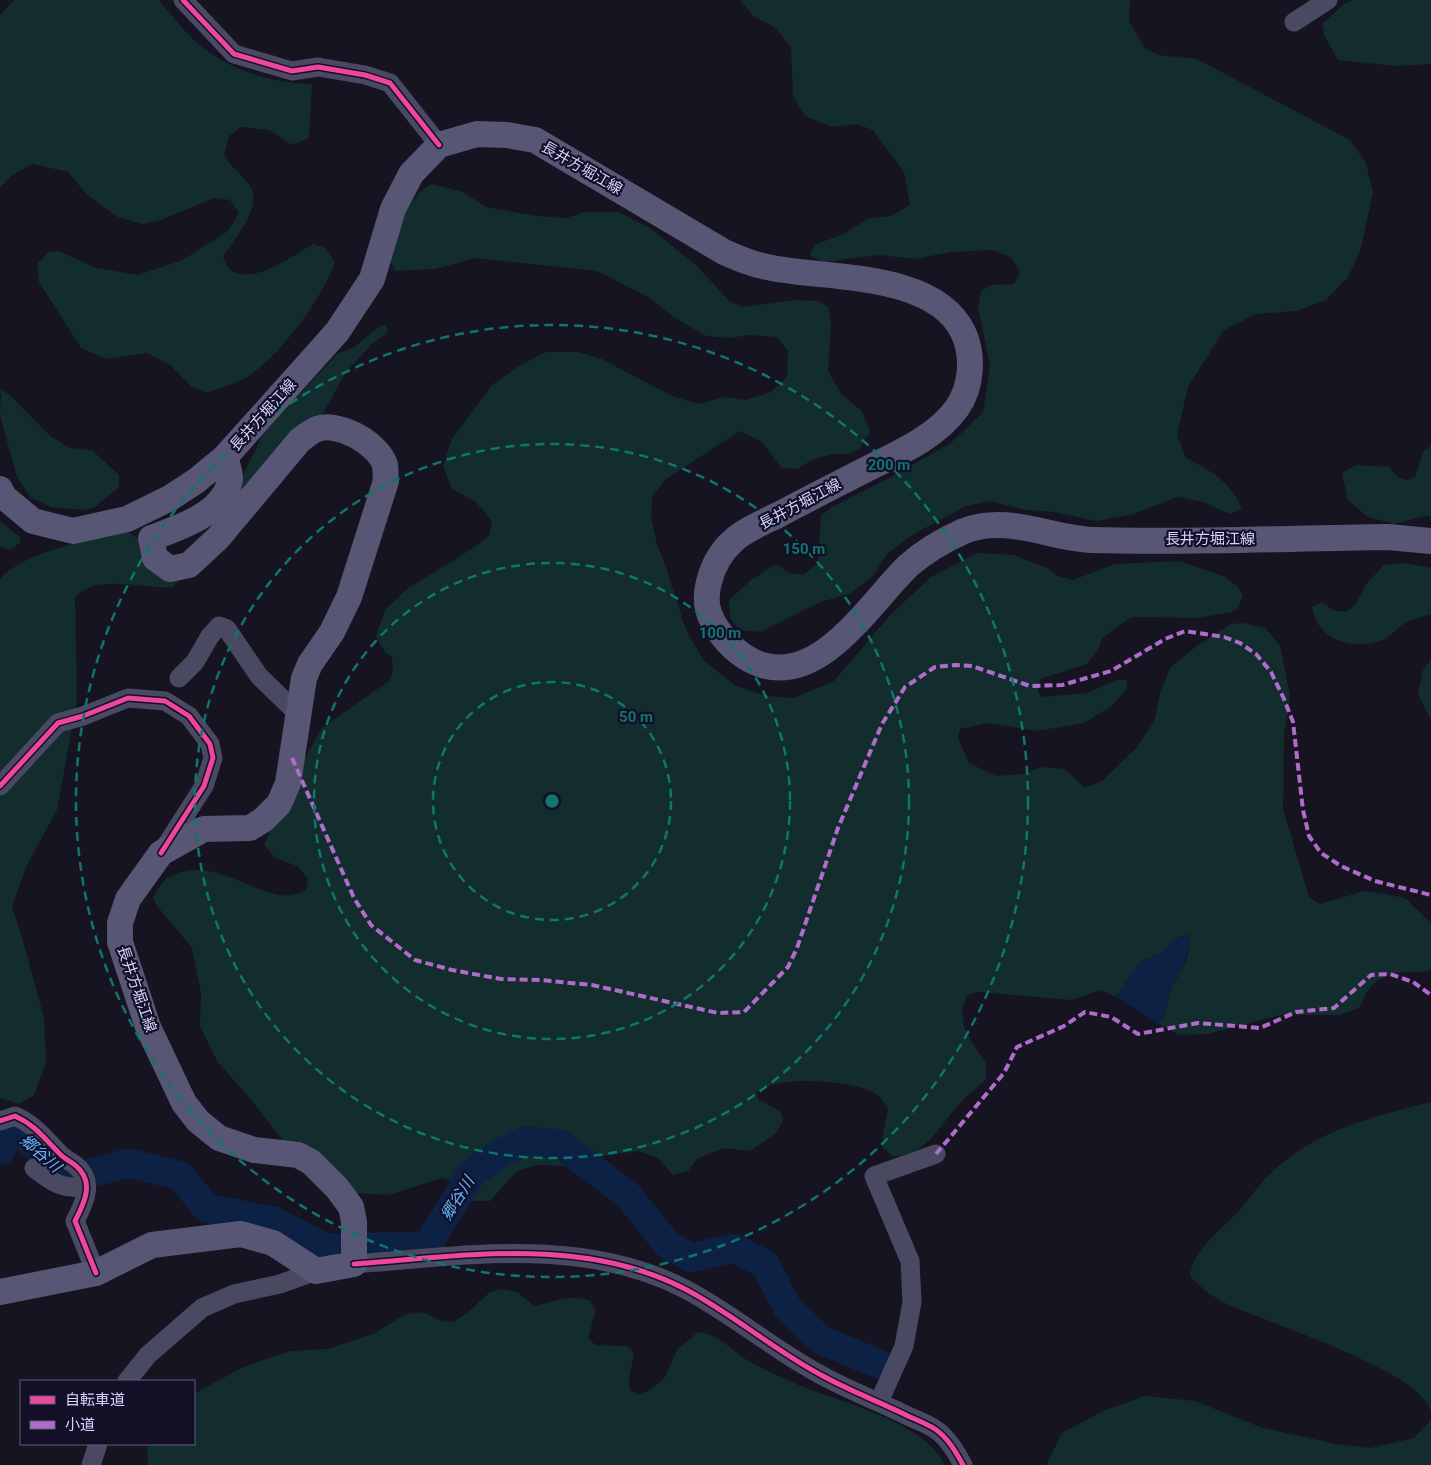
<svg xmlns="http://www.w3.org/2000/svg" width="1431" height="1465" font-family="Roboto,'Noto Sans JP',sans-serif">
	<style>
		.green { fill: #132c2d }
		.water { fill: #0d2144 }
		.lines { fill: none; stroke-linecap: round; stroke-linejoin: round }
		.river { stroke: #0d2144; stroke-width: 29 }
		.minor { stroke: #4a4962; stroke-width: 19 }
		.secondary { stroke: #575674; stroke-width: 26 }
		.quiet { stroke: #b06ccc; stroke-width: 4; stroke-dasharray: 8 4; stroke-linecap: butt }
		.cycleway-casing { stroke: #130f26; stroke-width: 8 }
		.cycleway { stroke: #ed469a; stroke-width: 5 }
		.ring { fill: none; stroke: #0f766e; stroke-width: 2.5; stroke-dasharray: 9 6 }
		.labels { text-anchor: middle; stroke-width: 4.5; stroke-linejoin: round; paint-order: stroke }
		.street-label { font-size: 15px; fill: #d9d4ff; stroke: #130f26 }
		.water-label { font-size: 16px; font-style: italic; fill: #62b6ff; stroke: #130f26 }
		.centre { fill: #0f766e; stroke: #130f26; stroke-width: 2.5 }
		.ring-label { font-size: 15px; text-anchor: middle; font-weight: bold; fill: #0f766e; stroke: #130f26; stroke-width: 4.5; stroke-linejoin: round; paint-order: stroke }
	</style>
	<rect width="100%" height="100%" fill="#161421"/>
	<path class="green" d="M14,0H159C170,13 182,29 195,41C225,69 271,83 312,84L309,138L292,145L269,130L241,127L229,136L224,155C231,167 241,174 249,184C265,207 234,238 223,257C236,298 292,256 313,244L325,248L335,262C322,299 282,353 250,375C238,384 221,387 207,393L192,387L170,365L147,353L106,359L81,348L39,282L37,264L49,252L59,251L96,268L138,275L183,260L228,231L239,213L230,200L214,198L161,220L142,224L118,217L87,195L68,172L33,164L12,175L0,188V15Z
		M740,0H1130L1129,21L1144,47L1158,55L1197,59L1350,140L1366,163L1373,193L1360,252L1348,277L1326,300L1297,311L1256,314L1224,330L1188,387L1177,435L1186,458C1209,469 1234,484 1242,510L1229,514L1204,502L1177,497L1134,514L1096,521L1054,512L1026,510L990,501L966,506L914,534L887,554L873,576L851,593L818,603L760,632L739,630L730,618L729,600L751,580L776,564L789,573L803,575L818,563L821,516L832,507L889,478L951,443L983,412L990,366L978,307L981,291L991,285L1014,284L1020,272L1011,257L992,250L951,252L915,259L879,255L824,262L810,256L814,245L841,235L870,218L891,216L910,205L904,172L873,130L856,124L832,127L805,116L793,96L791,47L774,27L753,16Z
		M1353,0H1431V64L1396,66L1338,60L1325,37L1322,24L1344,4Z
		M432,184L463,192L486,207L537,216L566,218L585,212H619L650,228L695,264L730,302L743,307L795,300L819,301L828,307L831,323L828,371L842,395L862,411L870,432L859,449L849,454H832L812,460L797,469L781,468L762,442L740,431L666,479L652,496L651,517L657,544L667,570L686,630L704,661L736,686L766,696L794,698L834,681L890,615L931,577L977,553L1014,555L1047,568L1058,576L1073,580L1115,564L1180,561L1225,577L1237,586L1243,595L1238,608L1232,612L1196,618L1134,617L1127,620L1102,638L1099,648L1087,664L1040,679L1038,692L1042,697L1087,693L1119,679L1127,681V688L1112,706L1084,723L1037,731L989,723L960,729L958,738L969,763L996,776L1023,774L1042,767L1065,769L1085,788L1102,781L1136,748L1154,722L1160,694L1170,668L1198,645L1231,624L1243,623L1265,628L1280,645L1290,696L1284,734L1283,809L1309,897L1320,904L1364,891L1385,894L1405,898L1431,923V970C1424,973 1415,971 1407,972C1382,973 1368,984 1360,1007L1340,1015H1281L1207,1034L1179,1035L1158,1023C1169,1009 1166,1004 1171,990C1179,971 1194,955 1188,934L1172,941L1162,953L1141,961L1116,997L1101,990L1071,1000L978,992L967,995L962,1009L964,1027L972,1043L986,1063V1079C979,1087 970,1092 963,1100C941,1122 928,1157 892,1156L883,1148V1134L888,1109C885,1104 881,1097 876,1094C857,1080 771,1074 757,1093L758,1099L780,1111L783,1121L775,1134L750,1151L724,1148L698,1158L688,1171L673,1175L658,1158L638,1151L597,1157L571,1166L536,1165L517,1171L490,1201H471L452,1181L442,1178L389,1195L355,1193L304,1168L248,1096L217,1061L200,1026L201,994L192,948L157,906L153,898C156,892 159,886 164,881C166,878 170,877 174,875C219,852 273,915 306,889L308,879L297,866L275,858L264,845L302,763L322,728L390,680L393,671L392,657L385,652L376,636L385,610L408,588L461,556L489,536L492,521L476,502L452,489L443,466L452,439L492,385L519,366L546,352H578L602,359L672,396L699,404L725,397L745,400L771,392L787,377L788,351L777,337L749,335L730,338L706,336L672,316L650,298L597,271L476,258L435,269L395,271L390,260C399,233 405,197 432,184Z
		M386,325L388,330L385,335L373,343L346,372L322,415L221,520L263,434L337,354L354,347L380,326Z
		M1,389L11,396L50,436L70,448L92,450L119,475V487L95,507L83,510L51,507L30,497L17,477L0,416Z
		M1431,446V517L1425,516L1394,524L1368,517L1348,500L1342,473L1356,465L1389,467L1398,477L1407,480L1415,477L1424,450Z
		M0,521L20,537V543L10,550L0,546Z
		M126,531L143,542L180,579L173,587C144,590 95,572 75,598L77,700L57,810L26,867L12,907L22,937L44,1018L46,1063L34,1095L19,1104L0,1098V579C26,550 89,541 126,531Z
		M1404,563L1431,568V614C1423,617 1413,619 1405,623C1397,628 1391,637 1383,640C1353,651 1317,641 1312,607L1322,602L1333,610L1346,612L1356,604L1366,584L1384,565Z
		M1431,660V720L1418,694L1423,670Z
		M1431,1102V1413C1427,1372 1261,1321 1223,1302C1210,1295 1199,1286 1190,1276C1193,1251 1217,1233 1234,1216C1247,1203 1256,1187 1269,1175C1315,1130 1371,1117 1431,1102Z
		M502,1289L517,1292L534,1306C558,1302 566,1293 590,1301L596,1311L588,1337L595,1345L627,1346L634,1352C633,1365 627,1378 630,1390L640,1395L653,1388L665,1377L677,1350L698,1332C720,1334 729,1349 747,1360C757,1366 769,1371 781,1377C825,1400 923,1417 945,1465H148L147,1444H194V1394L241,1368L266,1359L291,1351L328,1349L375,1333L406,1314L423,1312L441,1321L453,1322L467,1313L490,1292Z
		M1145,1396L1195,1401L1260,1427L1336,1444L1370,1448L1414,1438L1431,1420V1465H1046L1062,1433L1103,1411Z"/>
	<path class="water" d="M1188,934C1192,956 1179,971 1171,990C1166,1004 1169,1009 1158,1023L1116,997L1141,961L1162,953L1172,941Z"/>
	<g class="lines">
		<path class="river" d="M0,1151L6,1138L19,1131L70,1179L128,1163L181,1176L206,1208L274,1221L326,1248L427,1246L472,1173L500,1153L526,1141L560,1144L628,1195L667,1244L691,1258L733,1248L765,1264L787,1307L821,1340L879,1364"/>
		<path class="minor" d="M183,0L234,54L292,71L318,67L365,75L390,83L439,145
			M1294,22L1328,0
			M179,678L195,662L210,636L219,626L227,629L259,676L297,713
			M0,786L58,723L83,716L128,698L165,701L189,716L210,744L213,758L204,786L163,850
			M0,1121L15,1116C35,1125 44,1138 59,1153C63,1158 70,1161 75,1165C95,1181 85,1202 75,1221L96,1273
			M34,1168C51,1181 64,1192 86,1185
			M354,1264C464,1256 583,1236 685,1289C733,1314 775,1351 823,1376C850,1391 880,1402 908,1416C917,1420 927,1424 935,1429C948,1438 956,1452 963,1465
			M127,1381L148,1355L202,1308L234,1294L280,1284L316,1271
			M879,1402L904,1346L912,1302L910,1261L874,1176L936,1154
			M91,1465L98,1444"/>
		<path class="secondary" d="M0,489L4,497L33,521L73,531L127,519L170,498L196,481L225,457L337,332L372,279L393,209L411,174L439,145L477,134L507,135L535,140L724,252C740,259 754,265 772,268C828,279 934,272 963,332C974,355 972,387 957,408C935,439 894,455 861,472C834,486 806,500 778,515C764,522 746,529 734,540C721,551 713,566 709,582C704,600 707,615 718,630C729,646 744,659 762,665C823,683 871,601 909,565C924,552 946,539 964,531C1007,514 1049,538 1092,540C1190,543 1290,538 1388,537L1431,541
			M0,1292L96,1273L152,1245L241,1234L273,1243L316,1271L354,1264V1222L351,1207L337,1188L311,1162L298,1155L254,1150L219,1138L198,1121L184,1103L148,1027L120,942V923L128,899L161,853L204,829L250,828L263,820L279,804L288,783L304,678L310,664L332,632L349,597L386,481C385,476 386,470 385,465C378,443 338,421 317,429C311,431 305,437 300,440L218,538L189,565L170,569L155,558L151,538C178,528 224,514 230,480C231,474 227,464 225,457"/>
		<path class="quiet" d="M292,758L354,898L371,925L415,960L452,970L501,979L540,980L592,985L718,1013L744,1012L788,967L797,948L838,828L882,724L905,687L935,667L955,665L972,666L1030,686L1062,685L1111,671L1165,639L1185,631L1224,637L1240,643L1256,654L1271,672L1284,699L1293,722L1303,810L1309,836L1321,853L1341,866L1375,881L1431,895
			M936,1154L1004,1073L1017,1047L1064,1026L1085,1012L1111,1017L1138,1034L1198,1023L1260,1028L1296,1012L1334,1008L1371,975L1390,974L1413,982L1431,995"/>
		<g class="cycleway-casing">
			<path id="cycleway" d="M183,0L234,54L292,71L318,67L365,75L390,83L439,145
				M0,786L58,723L83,716L128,698L165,701L189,716L210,744L213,758L204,786L161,853
				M0,1121L15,1116C35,1125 44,1138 59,1153C63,1158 70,1161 75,1165C95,1181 85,1202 75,1221L96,1273
				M354,1264C464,1256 583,1236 685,1289C733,1314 775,1351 823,1376C850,1391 880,1402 908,1416C917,1420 927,1424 935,1429C948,1438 956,1452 963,1465"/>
		</g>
		<use href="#cycleway" class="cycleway"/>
	</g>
	<g class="ring">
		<circle cx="552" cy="801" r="119"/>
		<circle cx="552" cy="801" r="238"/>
		<circle cx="552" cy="801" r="357"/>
		<circle cx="552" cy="801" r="476"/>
	</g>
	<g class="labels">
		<g class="street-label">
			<text transform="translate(582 168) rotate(30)" y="5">長井方堀江線</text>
			<text transform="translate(263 415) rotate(-48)" y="5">長井方堀江線</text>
			<text transform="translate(800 504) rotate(-28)" y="5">長井方堀江線</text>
			<text x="1210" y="544">長井方堀江線</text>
			<text transform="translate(137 989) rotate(71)" y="5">長井方堀江線</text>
		</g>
		<g class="water-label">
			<text transform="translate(41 1153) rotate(41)" y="6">郷谷川</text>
			<text transform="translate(457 1198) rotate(-58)" y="6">郷谷川</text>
		</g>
	</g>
	<circle cx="552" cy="801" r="8" class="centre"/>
	<g class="ring-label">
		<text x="889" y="470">200 m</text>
		<text x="804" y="554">150 m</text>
		<text x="720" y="638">100 m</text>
		<text x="636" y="722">50 m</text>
	</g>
	<rect x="20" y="1380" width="175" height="65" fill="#130f26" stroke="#625e7d"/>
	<rect x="30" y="1396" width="25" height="8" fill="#ed469a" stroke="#625e7d"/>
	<text x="65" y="1405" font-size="15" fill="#d9d4ff">自転車道</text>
	<rect x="30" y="1421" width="25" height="8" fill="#b06ccc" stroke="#625e7d"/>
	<text x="65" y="1430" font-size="15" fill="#d9d4ff">小道</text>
</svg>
